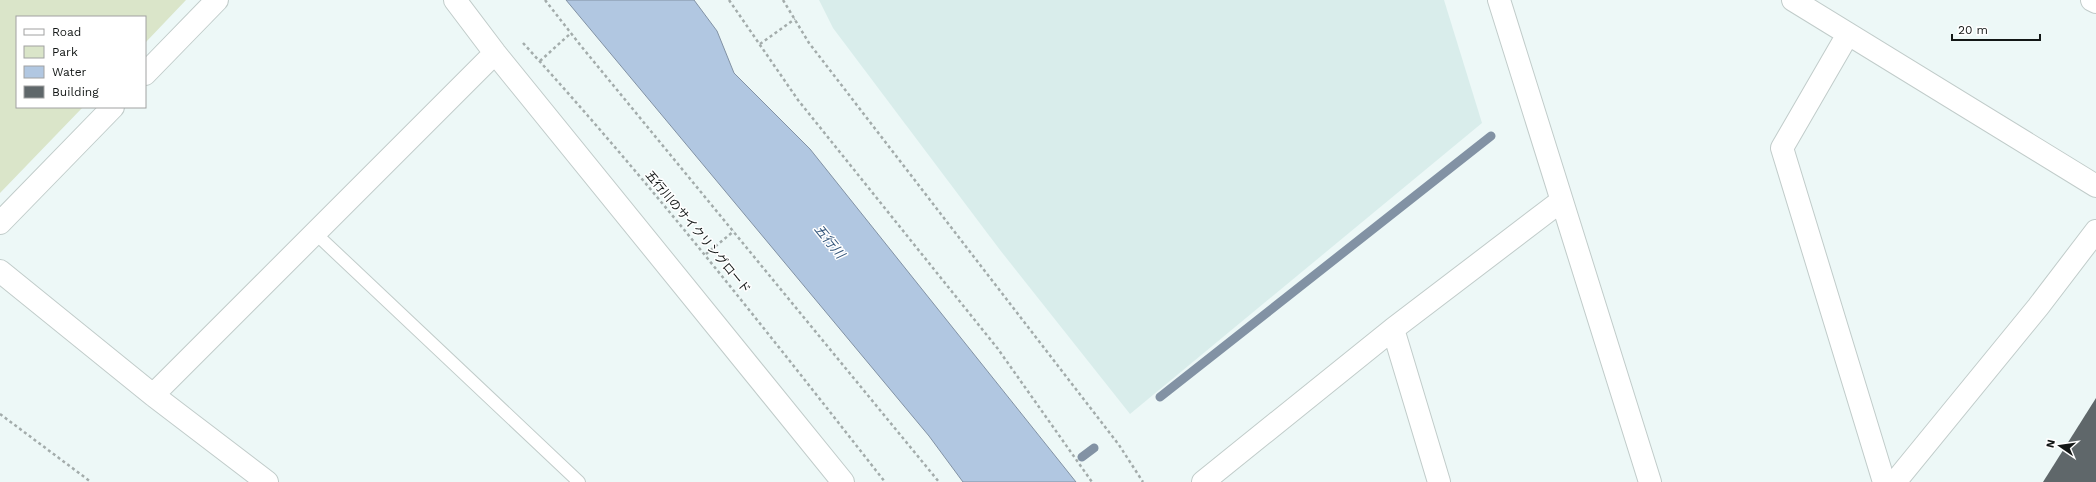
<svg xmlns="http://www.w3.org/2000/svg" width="2096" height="482" font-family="'Work Sans','Noto Sans JP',sans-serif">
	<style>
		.built { fill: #d9edeb }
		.green { fill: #dae5c9 }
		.water { fill: #b1c7e1; stroke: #8292a4 }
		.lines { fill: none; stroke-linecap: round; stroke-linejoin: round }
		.stream { stroke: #8292a4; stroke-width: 9 }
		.building { fill: #5f676a }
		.service-casing { stroke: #c1ccca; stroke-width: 14 }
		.minor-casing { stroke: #c1ccca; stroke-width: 24 }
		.tertiary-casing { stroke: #c1ccca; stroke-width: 24 }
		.path { stroke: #a3acab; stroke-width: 2.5; stroke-dasharray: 3 3; stroke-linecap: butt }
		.service { stroke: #fff; stroke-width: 12 }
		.minor { stroke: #fff; stroke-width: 22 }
		.tertiary { stroke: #fff; stroke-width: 22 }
		.labels { text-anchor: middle; stroke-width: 3; stroke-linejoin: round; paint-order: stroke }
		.street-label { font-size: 12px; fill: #131716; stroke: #fff }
		.water-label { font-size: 13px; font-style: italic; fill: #36587d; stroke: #fff }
	</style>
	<rect width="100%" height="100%" fill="#edf8f7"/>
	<path class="built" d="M819,0H1444L1482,123L1130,414L1000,250L833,28Z"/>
	<path class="green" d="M0,0H186L145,43V17H17V107H83L0,193Z"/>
	<path class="water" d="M566,0H694L717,31L734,73L810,149L1076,482H963L929,436Z"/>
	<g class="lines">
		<path class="stream" d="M1160,397L1491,136
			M1082,457L1094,448"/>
	</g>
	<path class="building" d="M2096,398V482H2043Z"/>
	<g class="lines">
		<g class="service-casing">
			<path id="service" d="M315,233L579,482"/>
		</g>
		<g class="minor-casing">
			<path id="minor" d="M455,0L495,53L843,482
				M1793,0L2096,186
				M2092,0L2096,2
				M1848,34L1782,148L1884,482
				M0,271L153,395L267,482
				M1393,329L1439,482
				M153,395L495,53
				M1203,482L1393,329L1561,201"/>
		</g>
		<g class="tertiary-casing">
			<path id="tertiary" d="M1499,0L1650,482
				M145,74L217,0
				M0,223L113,107
				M1895,482L2038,307L2096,231"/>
		</g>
		<path class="path" d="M545,0L581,46L939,482
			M729,0L798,100L998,349L1092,482
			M783,0L809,43L1119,445L1143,482
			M523,43C651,183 768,333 885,482
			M760,44L795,19
			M540,61L571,33
			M706,254L734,231
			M0,414L91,482"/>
		<use href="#service" class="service"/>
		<use href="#minor" class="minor"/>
		<use href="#tertiary" class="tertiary"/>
	</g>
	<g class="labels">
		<g class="street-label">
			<text transform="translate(698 232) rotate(50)" y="4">五行川のサイクリングロード</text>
		</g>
		<g class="water-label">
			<text transform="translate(830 241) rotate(51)" y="5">五行川</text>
		</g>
	</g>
	<rect x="16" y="16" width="130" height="92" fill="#ffffff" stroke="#a1a2a2"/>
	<rect x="24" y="29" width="20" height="6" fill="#ffffff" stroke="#a1a2a2"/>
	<text x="52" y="36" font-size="12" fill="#131716">Road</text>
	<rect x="24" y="46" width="20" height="12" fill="#dae5c9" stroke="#a1a2a2"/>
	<text x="52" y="56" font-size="12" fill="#131716">Park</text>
	<rect x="24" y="66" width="20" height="12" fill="#b1c7e1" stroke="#a1a2a2"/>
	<text x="52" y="76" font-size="12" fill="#131716">Water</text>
	<rect x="24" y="86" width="20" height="12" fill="#5f676a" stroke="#a1a2a2"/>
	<text x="52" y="96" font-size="12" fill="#131716">Building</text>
	<g transform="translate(2060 446) rotate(283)" stroke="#ffffff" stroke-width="3" paint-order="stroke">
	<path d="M0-3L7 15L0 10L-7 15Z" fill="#131716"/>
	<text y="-6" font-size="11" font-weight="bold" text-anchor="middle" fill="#131716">N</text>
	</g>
	<path d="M1952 34v6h88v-6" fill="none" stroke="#131716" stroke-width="2"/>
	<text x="1958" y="34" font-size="12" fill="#131716" stroke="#ffffff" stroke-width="3" paint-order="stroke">20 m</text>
</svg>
